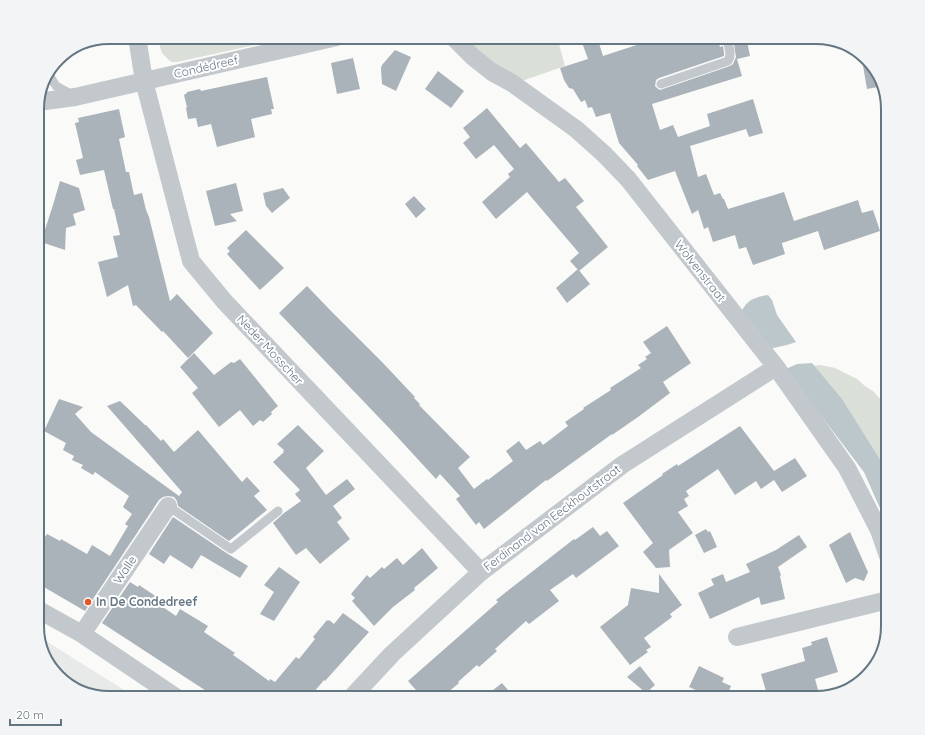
<svg xmlns="http://www.w3.org/2000/svg" width="925" height="735" font-family="Quicksand,sans-serif">
	<style>
		.built { fill: #e8e9e9 }
		.green { fill: #dadfd7 }
		.water { fill: #bbc7cb }
		.building { fill: #aab3b9 }
		.lines { fill: none; stroke-linecap: round; stroke-linejoin: round }
		.lane { stroke: #c3c8cc; stroke-width: 9 }
		.street { stroke: #c3c8cc; stroke-width: 18 }
		.poi-dot { fill: #e4572e; stroke: #fff; stroke-width: 1.5 }
		.labels { text-anchor: middle; stroke-width: 4; stroke-linejoin: round; paint-order: stroke }
		.street-label { font-size: 12px; fill: #657683; stroke: #fff }
		.poi-label { font-size: 12px; font-weight: bold; fill: #657683; stroke: #fff; text-anchor: start }
		.rim { fill: none; stroke: #657683; stroke-width: 2 }
	</style>
	<rect width="100%" height="100%" fill="#fafaf8"/>
	<path class="built" d="M38,636L137,698H108L62,680L44,658Z"/>
	<path class="green" d="M164,37H209L245,42L275,39L283,37H292L177,62H172C163,56 155,47 164,37Z
		M460,37H557L565,66L519,82Z
		M820,365L835,368L857,379L865,386L873,391L888,408V526L864,472L786,370L799,367Z"/>
	<path class="water" d="M768,295L772,300L777,315L796,342L787,345L769,349L741,313C746,300 755,297 768,295Z
		M812,363L842,399L879,458L888,475V526L864,472L823,418L786,372L788,368L797,364Z"/>
	<path class="building" d="M580,37H597L603,56L661,37H717L720,47L723,46L724,53V56L659,78L656,80L655,86L657,88L660,90L730,66L733,64L736,57L734,44L747,41L750,56L737,59L742,76L652,104L660,130L673,125L678,137L710,126L707,114L753,99L763,133L749,137L746,129L690,146L698,177L706,174L714,195L720,193L723,199H724L728,209L784,192L794,221L858,200L862,213L873,210L880,231L824,250L818,231L782,243V244L785,254L753,265L746,247L739,249L735,235L713,242L708,227L704,229L698,210L692,214L675,171L648,180L637,166L638,165L619,143L610,113L596,117L592,107L588,108L585,100L581,102L573,89L569,88L564,80L560,68L588,59Z
		M395,50L411,57L396,91L382,84L381,68L382,65Z
		M861,54L863,55L881,77L883,86L867,89Z
		M353,58L360,89L337,94L331,63Z
		M438,71L464,91L451,108L425,89Z
		M267,77L274,109H271L272,114L251,119L255,137L217,147L211,124L198,127L196,118L188,119L186,108L187,107L184,95L187,93V92L200,89L201,91Z
		M487,108L520,148L526,143L559,182L565,178L584,201L576,207L608,247L579,271L570,261L579,253L527,192L496,219L482,202L510,177L508,174L514,169L494,145L476,159L463,143L470,137L463,128Z
		M119,109L125,137L119,139L126,172H129L134,195L142,193L146,210L149,217L170,301L177,294L213,333L188,358L163,331L162,332L136,305L133,306L128,285L107,297L98,262L118,257L113,236L120,235L114,209H113L104,170L80,175L76,160L83,158L75,123L79,122L78,118Z
		M60,181L79,188L85,210L73,214L76,225L66,228L65,250L41,242L53,205Z
		M236,183L243,211L230,214L237,221L215,226L206,191Z
		M283,188L290,198L272,213L266,206L263,193Z
		M414,196L426,209L416,218L405,204Z
		M246,230L284,268L260,290L227,254L230,251L227,248Z
		M578,269L590,284L567,303L556,288Z
		M307,286L331,311L382,362L415,397L414,398L420,404L419,405L470,457L458,468L474,489L487,479L488,480L513,461L506,451L519,441L526,450L540,441L543,445L568,426L565,422L584,409L583,408L611,390L610,388L641,368L638,365L647,359L645,357L651,353L643,342L667,326L691,363L663,382L670,393L638,417L612,435V434L547,481L546,480L484,529L479,522L476,525L456,499L460,496L440,474L436,479L390,429L279,313Z
		M194,353L214,375L231,362L234,363L240,359L278,406L271,412L272,414L263,422L260,420L253,426L240,410L219,427L192,393L198,388L180,367Z
		M59,399L83,407L75,414L91,432L179,496L182,492L107,406L120,401L145,425H146L161,441L163,439L174,452L198,430L242,482L247,477L260,491L254,496L267,510L229,541L178,506L177,501L174,497L168,496L163,497L159,500L85,611L37,583V537L43,540L47,534L60,541L61,539L87,554L92,545L110,556L128,526L125,524L132,514L123,507L129,496L95,472L93,475L81,468L83,465L72,460L74,456L63,450L66,443L44,431Z
		M298,425L324,451L306,468L326,495L347,479L355,489L333,506L342,518L337,522L350,539L320,564L306,548L296,555L273,523L284,513L301,501L295,494L300,490L273,462L284,452L283,451L284,450L277,444Z
		M740,426L774,471L795,458L807,476L782,492L774,480L761,489L756,481L735,495L718,469L686,491L689,496L684,499L688,506L678,512L693,533L669,550L670,567L656,568L643,552L653,543L623,503L663,475L662,474L677,464L678,466Z
		M173,517L228,554L248,566L240,578L201,555L192,569L170,555L164,564L149,554Z
		M593,527L600,536L607,531L619,546L576,578L573,574L550,590L559,601L529,624L526,621L495,649L497,651L479,667L477,665L458,682L459,683L441,698H423L408,681L498,602L496,600L574,539L575,540Z
		M706,529L708,532L710,531L717,547L704,553L695,535Z
		M850,532L868,572L864,581L855,578L846,583L829,545Z
		M799,535L807,547L778,567L781,575L780,576L785,599L761,605L759,597L710,619L698,593L714,585L711,579L723,574L726,582L750,572L746,564L776,550Z
		M422,548L438,568L414,588L415,590L393,607L374,626L352,601L355,598L351,594L367,575L370,578L382,567L384,569L397,558L403,565Z
		M279,567L300,582L274,621L260,614L274,592L264,585Z
		M659,574L682,605L670,614L672,617L644,638L651,647L646,650L648,652L630,665L600,627L628,605L631,588L659,593Z
		M130,582L138,587L139,585L157,597L154,601L176,616L180,609L208,626L204,632L235,653L233,655L246,664L269,681L270,679L275,682L296,657L299,659L315,639L313,637L327,620L328,621L329,620L334,624L343,613L369,632L325,681L324,680L309,698H217L102,623Z
		M827,637L838,672L815,679L820,697L816,698H768L761,674L805,661L802,648L812,645L811,642Z
		M640,666L655,685L646,693L627,677Z
		M699,666L724,678L722,682L731,686L726,698H713L689,687Z
		M502,683L515,698H483Z"/>
	<g class="lines">
		<path class="lane" d="M48,73L56,86L72,95
			M661,84L728,61C733,54 728,45 726,37
			M168,506L231,549L278,511"/>
		<path class="street" d="M137,37L144,81L191,261L224,301L481,572
			M453,37L473,57L492,72L512,83L576,129L604,154L628,179L776,367L847,468L879,530L888,556
			M38,102L75,97L337,37
			M37,609L82,634L177,698
			M82,634L168,506
			M737,637L888,600
			M351,698L392,654L481,572L622,465L776,367"/>
	</g>
	<circle class="poi-dot" cx="88" cy="602" r="4"/>
	<g class="labels">
		<g class="street-label">
			<text transform="translate(206 67) rotate(-13)" y="4">Condédreef</text>
			<text transform="translate(700 271) rotate(52)" y="4">Wolvenstraat</text>
			<text transform="translate(270 350) rotate(47)" y="4">Neder Mosscher</text>
			<text transform="translate(552 518) rotate(-37)" y="4">Ferdinand van Eeckhoutstraat</text>
			<text transform="translate(125 570) rotate(-56)" y="4">Walle</text>
		</g>
		<g class="poi-label">
			<text x="96" y="606">In De Condedreef</text>
		</g>
	</g>
	<path d="M0 0H925V735H0ZM109 44H816A65 65 0 0 1 881 109V626A65 65 0 0 1 816 691H109A65 65 0 0 1 44 626V109A65 65 0 0 1 109 44Z" fill="#f3f4f5" fill-rule="evenodd"/>
	<path class="rim" d="M109 44H816A65 65 0 0 1 881 109V626A65 65 0 0 1 816 691H109A65 65 0 0 1 44 626V109A65 65 0 0 1 109 44Z"/>
	<path d="M10 719v6h51v-6" fill="none" stroke="#657683" stroke-width="2"/>
	<text x="16" y="719" font-size="12" fill="#657683" stroke="#ffffff" stroke-width="3" paint-order="stroke">20 m</text>
</svg>
